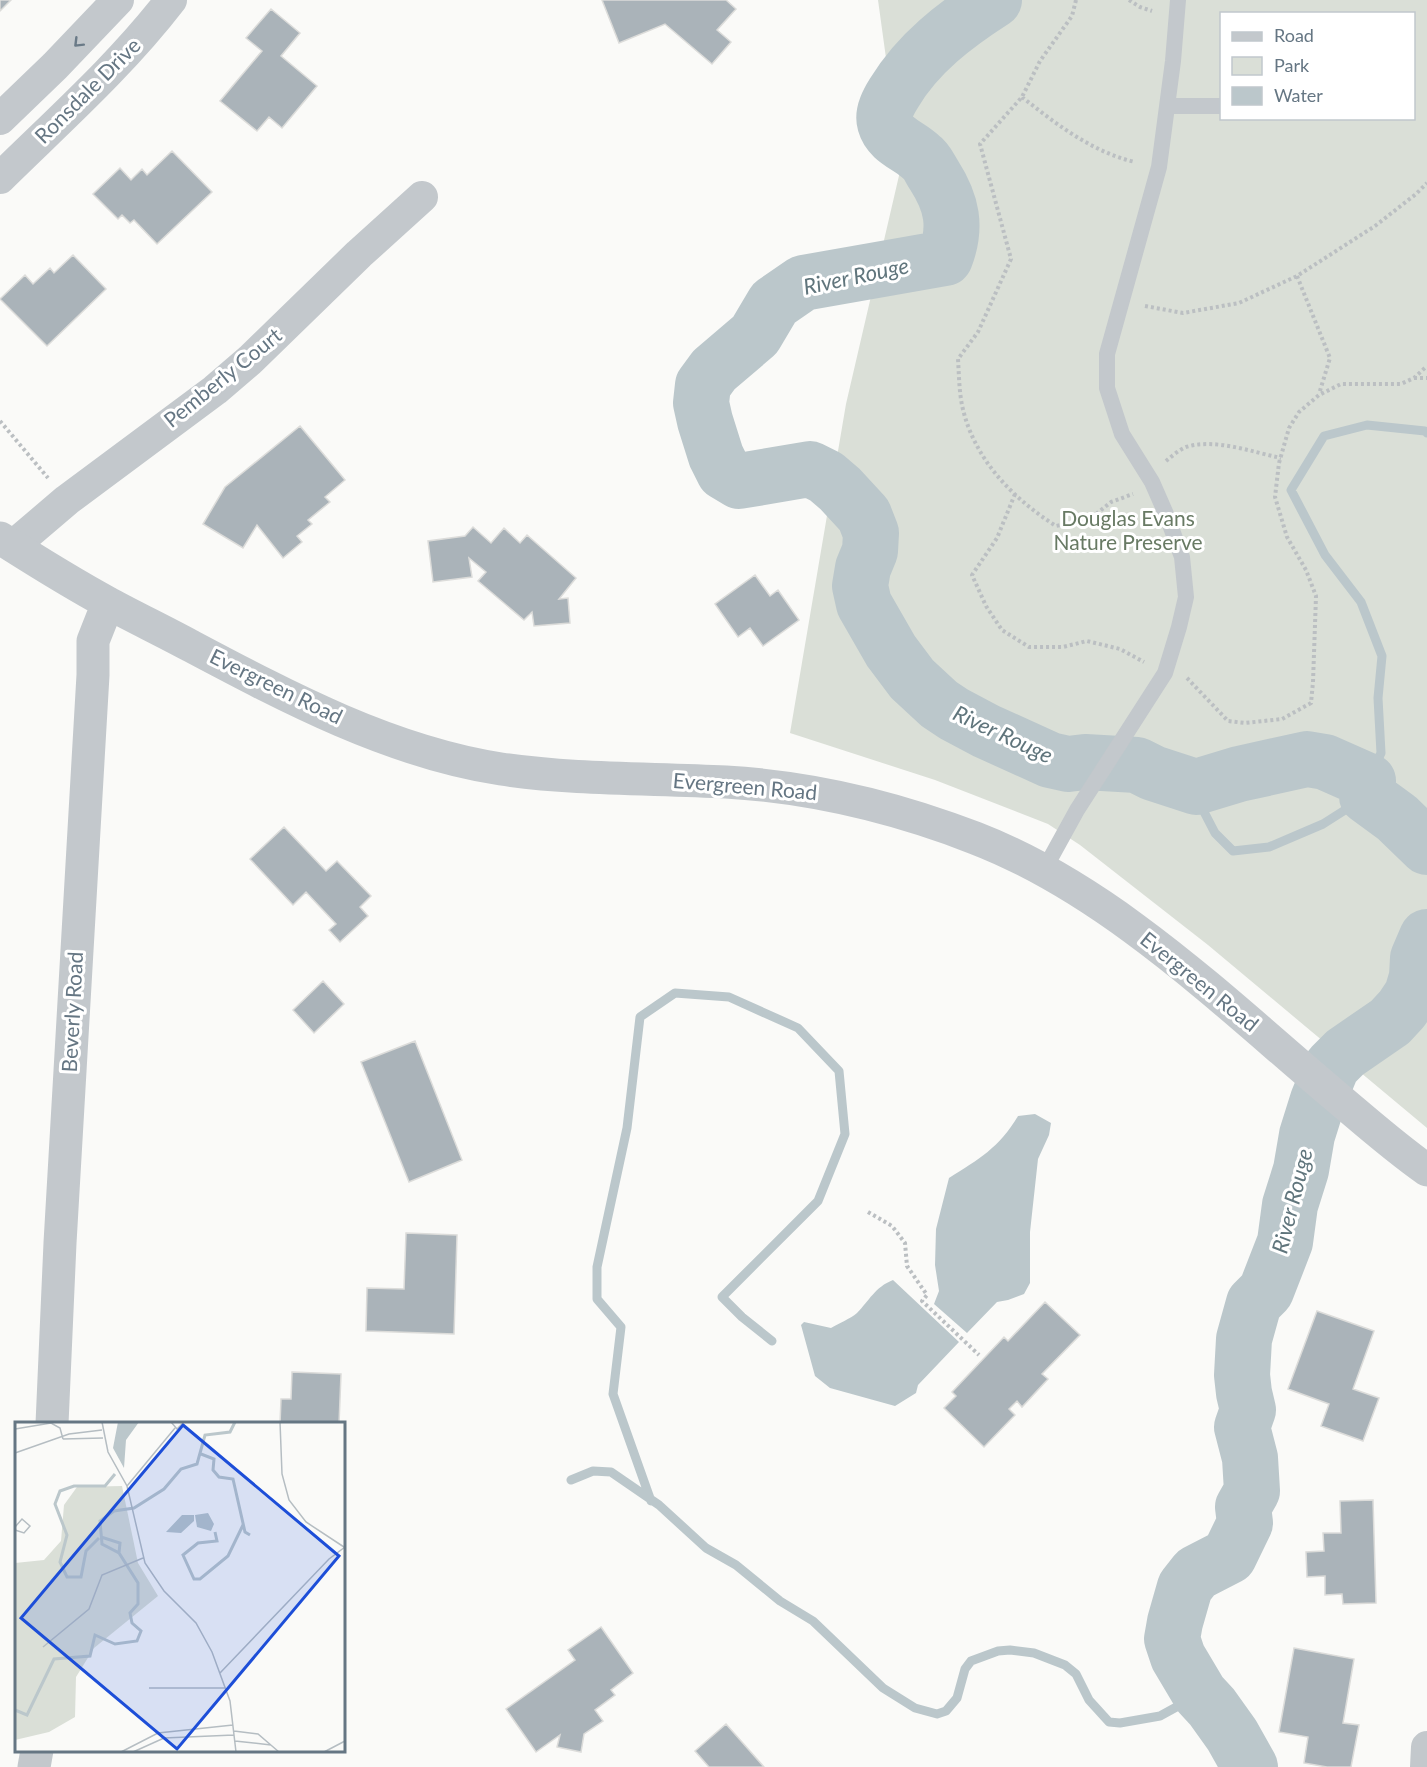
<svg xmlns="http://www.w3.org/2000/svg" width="1427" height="1767" font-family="Lato,sans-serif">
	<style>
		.green { fill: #dadfd7; fill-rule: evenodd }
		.water { fill: #bbc7cb }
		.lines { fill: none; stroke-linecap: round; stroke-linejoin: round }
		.stream { stroke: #bbc7cb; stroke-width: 9 }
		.river { stroke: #bbc7cb; stroke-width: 56 }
		.building { fill: #aab3b9; stroke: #dcdcda; stroke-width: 1.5 }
		.path { stroke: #bbbfc2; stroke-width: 4; stroke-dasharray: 3 3; stroke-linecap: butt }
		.service { stroke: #c3c8cc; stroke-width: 16 }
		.minor { stroke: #c3c8cc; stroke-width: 32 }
		.tertiary { stroke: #c3c8cc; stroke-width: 33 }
		.oneway { stroke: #6a7a87 }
		.labels { text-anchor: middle; stroke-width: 6; stroke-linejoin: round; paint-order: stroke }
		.street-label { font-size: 21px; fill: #657683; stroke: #fff }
		.park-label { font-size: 21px; fill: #687a64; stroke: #fff }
		.water-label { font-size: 22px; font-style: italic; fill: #60757c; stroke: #fff }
		.inset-river { fill: none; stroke: #bbc7cb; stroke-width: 3 }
		.inset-road { fill: none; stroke: #b5bdc2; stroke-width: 1.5 }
		.view { fill: #1d4ed8; fill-opacity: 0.15; stroke: #1d4ed8; stroke-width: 3 }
		.inset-edge { fill: none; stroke: #657683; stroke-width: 3 }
	</style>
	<rect width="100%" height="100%" fill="#fafaf8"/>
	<path class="green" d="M878,0H1427V1128L1208,945L1080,845L1048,824L935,780L790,733L846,404L901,167ZM1222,14H1414V118H1222Z"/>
	<path class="water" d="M1035,1114L1051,1123L1049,1135L1038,1159L1030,1232V1283L1024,1294L1008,1300L997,1302L967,1333L934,1304L939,1291L935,1265L936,1229L949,1178C979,1159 999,1148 1018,1116Z
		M893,1280L959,1342L918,1385L916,1393L895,1406L830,1388L815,1376L801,1325L804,1322L831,1328C839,1323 850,1319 857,1313C869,1301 875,1287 893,1280Z"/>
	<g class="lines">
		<path class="stream" d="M1368,781L1381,753L1378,698L1382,656L1361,602L1325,555L1291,490L1324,436L1367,425L1425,431L1427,433
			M1196,787L1202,808L1215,833L1233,851L1269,847L1323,824L1367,796
			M571,1480L593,1471L611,1472L659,1505L706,1548L736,1565L780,1601L813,1621L883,1688L915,1708L937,1714L946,1711L957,1698L965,1669L971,1661L998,1651L1010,1650L1034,1653L1065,1665L1076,1674L1089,1700L1109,1722L1120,1723L1160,1716L1200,1694
			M651,1501L613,1394L621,1327L597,1299V1267L627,1128L640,1017L675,993L729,997L798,1028L839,1071L845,1134L818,1201L722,1297L742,1317L772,1341"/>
		<path class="river" d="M994,0C955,25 918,53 894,93C889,101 882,113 885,123C890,141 909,145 921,157C927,161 930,169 934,175C952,203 957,227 945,258L803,283L774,303L755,335L714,370L703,385L701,403L705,421L716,456L724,472L739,481L810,469L826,477L840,489L864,515L871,533L870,551L863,568L860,586L864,604L891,651L912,679L939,704L954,714L986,731L1050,760L1068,764L1085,762L1137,765L1153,773L1196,787L1239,774L1307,759L1325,762L1368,781L1367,796L1397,818L1427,847
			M1250,1767L1232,1735L1212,1707L1200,1694L1178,1657L1172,1639L1175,1622L1185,1587L1196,1573L1229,1556L1245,1523L1243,1507L1252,1491L1250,1458L1242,1427L1248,1410L1244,1393L1242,1375L1244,1339L1254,1303L1266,1291L1285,1242L1290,1205L1301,1170L1307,1135L1318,1100L1332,1066L1345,1053L1390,1022L1402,1009L1412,994L1417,977L1418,958L1427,937"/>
	</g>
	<path class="building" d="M0,0H11L0,11Z
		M602,0H726L736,9L717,30L731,42L712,64L665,24L619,43Z
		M271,9L300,33L281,56L317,86L282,128L269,117L257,131L220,101L262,51L246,38Z
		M172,151L212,192L157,244L134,220L130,223L122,215L118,219L93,194L120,168L131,180L142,169L147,175Z
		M73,255L106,289L47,346L0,299L25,275L33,284L50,268L54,273Z
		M300,426L345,480L325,497L330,502L308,520L312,524L297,536L302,542L283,558L257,525L243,548L203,524L225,487Z
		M473,527L491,543L504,528L520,543L527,535L576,578L559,599L568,598L570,623L534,626L532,612L524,620L478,581L486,572L469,558L472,577L433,582L428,541L465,536Z
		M755,575L770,596L778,590L799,620L763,646L750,628L738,637L715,604Z
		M284,827L326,871L337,861L371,896L360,907L368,916L340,942L329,930L336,924L306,892L293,905L250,859Z
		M323,981L344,1004L314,1033L293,1010Z
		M415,1041L462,1160L409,1182L361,1062Z
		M406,1233L457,1235L454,1334L366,1331L367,1288L404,1289Z
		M1045,1302L1080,1335L1042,1374L1048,1379L1022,1407L1017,1401L1009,1409L1015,1415L984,1447L944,1408L956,1396L952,1392L1004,1337L1008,1341Z
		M1317,1311L1374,1331L1353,1389L1379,1398L1363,1441L1321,1426L1329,1404L1288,1389Z
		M292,1372L341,1374L339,1424H280L281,1399H291Z
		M1373,1500L1376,1603L1343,1604L1342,1594L1325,1595V1576L1307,1577L1306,1552L1324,1551L1323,1533H1341L1340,1501Z
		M601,1627L633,1673L611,1690L615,1695L595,1710L603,1721L584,1734L581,1752L557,1747L560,1735L536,1752L506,1709L575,1660L568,1650Z
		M1294,1648L1354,1659L1343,1723L1359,1725L1351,1767H1327L1304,1763L1308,1737L1279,1732Z
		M726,1724L764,1767H709L695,1751Z"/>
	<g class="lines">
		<path class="path" d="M1076,0L1072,16L1040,61L1022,97L980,144L1011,259L978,332L958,359C959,374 959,390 962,405C973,458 1012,498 1056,526L1090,519L1111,502L1133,494
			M1129,0L1140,7L1152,11
			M1022,97C1056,124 1092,152 1135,162
			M1297,276L1330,358L1319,394
			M1145,306L1183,313L1239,303L1297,276L1375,226L1416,194L1427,183
			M1414,378H1427
			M0,421L48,478
			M1166,461C1172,456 1179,450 1186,447C1215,438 1252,452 1281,458
			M1015,494L997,538L972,575L986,606L1002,630L1029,647H1063L1087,641L1120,649L1144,662
			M1187,678L1228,721L1245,723L1282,719L1311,703L1313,682L1316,596L1306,570L1287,537L1275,497L1279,463L1289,428L1299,412L1319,395L1341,384H1401L1414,378L1427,366
			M868,1212L892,1226L905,1243L907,1266L927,1295L922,1301L979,1355"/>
		<path class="service" d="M1167,106H1222
			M1044,870L1077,810L1165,673L1179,627L1186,597L1182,557L1166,514L1152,482L1122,434L1107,388V354L1159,167L1173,61L1178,0"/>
		<path class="minor" d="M0,119L55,66L118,0
			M0,178C59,120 121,65 171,0
			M13,546L67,500L215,390L250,360L359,254L422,197
			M1426,1767L1427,1747"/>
		<path class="tertiary" d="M0,538C36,561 73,584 110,604C136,618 163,631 189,645C287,697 390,752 501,769C575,780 651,778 726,782C811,787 895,807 975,838C1110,890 1224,1002 1333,1094C1364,1120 1394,1147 1427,1170
			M52,1424L60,1243L93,675V641L108,603
			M34,1767L37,1750"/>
	</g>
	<defs><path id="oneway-chevron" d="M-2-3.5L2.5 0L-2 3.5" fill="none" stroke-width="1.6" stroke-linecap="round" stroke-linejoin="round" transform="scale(1.5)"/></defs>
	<use class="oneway" href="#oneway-chevron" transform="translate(78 43) rotate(135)"/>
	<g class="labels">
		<g class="street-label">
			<text transform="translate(88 91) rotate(-45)" y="7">Ronsdale Drive</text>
			<text transform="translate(223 378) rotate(-39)" y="7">Pemberly Court</text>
			<text transform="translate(276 687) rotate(26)" y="7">Evergreen Road</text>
			<text transform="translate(745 787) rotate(5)" y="7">Evergreen Road</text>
			<text transform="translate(1199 982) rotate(39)" y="7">Evergreen Road</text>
			<text transform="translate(73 1012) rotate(-87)" y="7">Beverly Road</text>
		</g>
		<g class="park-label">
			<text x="1128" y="526">Douglas Evans<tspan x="1128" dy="24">Nature Preserve</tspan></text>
		</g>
		<g class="water-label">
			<text transform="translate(856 276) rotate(-12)" y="8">River Rouge</text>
			<text transform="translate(1003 734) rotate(25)" y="8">River Rouge</text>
			<text transform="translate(1292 1201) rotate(-76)" y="8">River Rouge</text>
		</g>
	</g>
	<g transform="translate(15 1422)">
		<rect width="330" height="330" fill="#fafaf8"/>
		<path d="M107,64L123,141L143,174L79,226L61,255L60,295L34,310L0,318V141L29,138L46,119L49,83L62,65Z" fill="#dadfd7"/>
		<path d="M103,0H124L111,18L109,46L98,26ZM193,91L199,102L196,109L182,105L180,93ZM167,93H179V99L166,111L151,110Z" fill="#bbc7cb"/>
		<path class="inset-river" d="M186,32L199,37L198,48L204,55L218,57L230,110L235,113M200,110L202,119L183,121L168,133L179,157H185L213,134L228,103M86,115L105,121L104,131M84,116L71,129L66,155H52L45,140L52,113L40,82L45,69L59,64H90L100,52M0,288L12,293L39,237L75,234L80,213L100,222L122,219L126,209L117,201L115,191L123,182V161L104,131L87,122L85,99L99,89L119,86L149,67L166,47L182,42L190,13L215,10L220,0"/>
		<path class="inset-road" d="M87,0L93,30L112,64L130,141L149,169L181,201L197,230L215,279L221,330M156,0L162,7L169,0M265,0L267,52L274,78L291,100L329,125M0,7L36,1L45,6L48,17M48,17L88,16M0,31L54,12L87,8M112,64L160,6M0,105L7,97L15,104L9,111L0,108M28,225L74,187L87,153L128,136M205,251L314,137L330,125M134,266H211M219,309L243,312L264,330M220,319L256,323M106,330L143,311L218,303M118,330L149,316L219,313M309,330L330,319"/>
		<path class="view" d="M168,3L324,134L162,327L6,196Z"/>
		<rect width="330" height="330" class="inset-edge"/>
	</g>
	<rect x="1220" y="12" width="195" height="108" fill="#ffffff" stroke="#c1c8cd" stroke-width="1.5"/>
	<rect x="1232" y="32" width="30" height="9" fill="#c3c8cc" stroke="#c1c8cd" stroke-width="1.5"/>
	<text x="1274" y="42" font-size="18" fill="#657683">Road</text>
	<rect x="1232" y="57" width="30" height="18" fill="#dadfd7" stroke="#c1c8cd" stroke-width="1.5"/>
	<text x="1274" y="72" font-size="18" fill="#657683">Park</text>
	<rect x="1232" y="87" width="30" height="18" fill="#bbc7cb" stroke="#c1c8cd" stroke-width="1.5"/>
	<text x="1274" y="102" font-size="18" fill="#657683">Water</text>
</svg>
